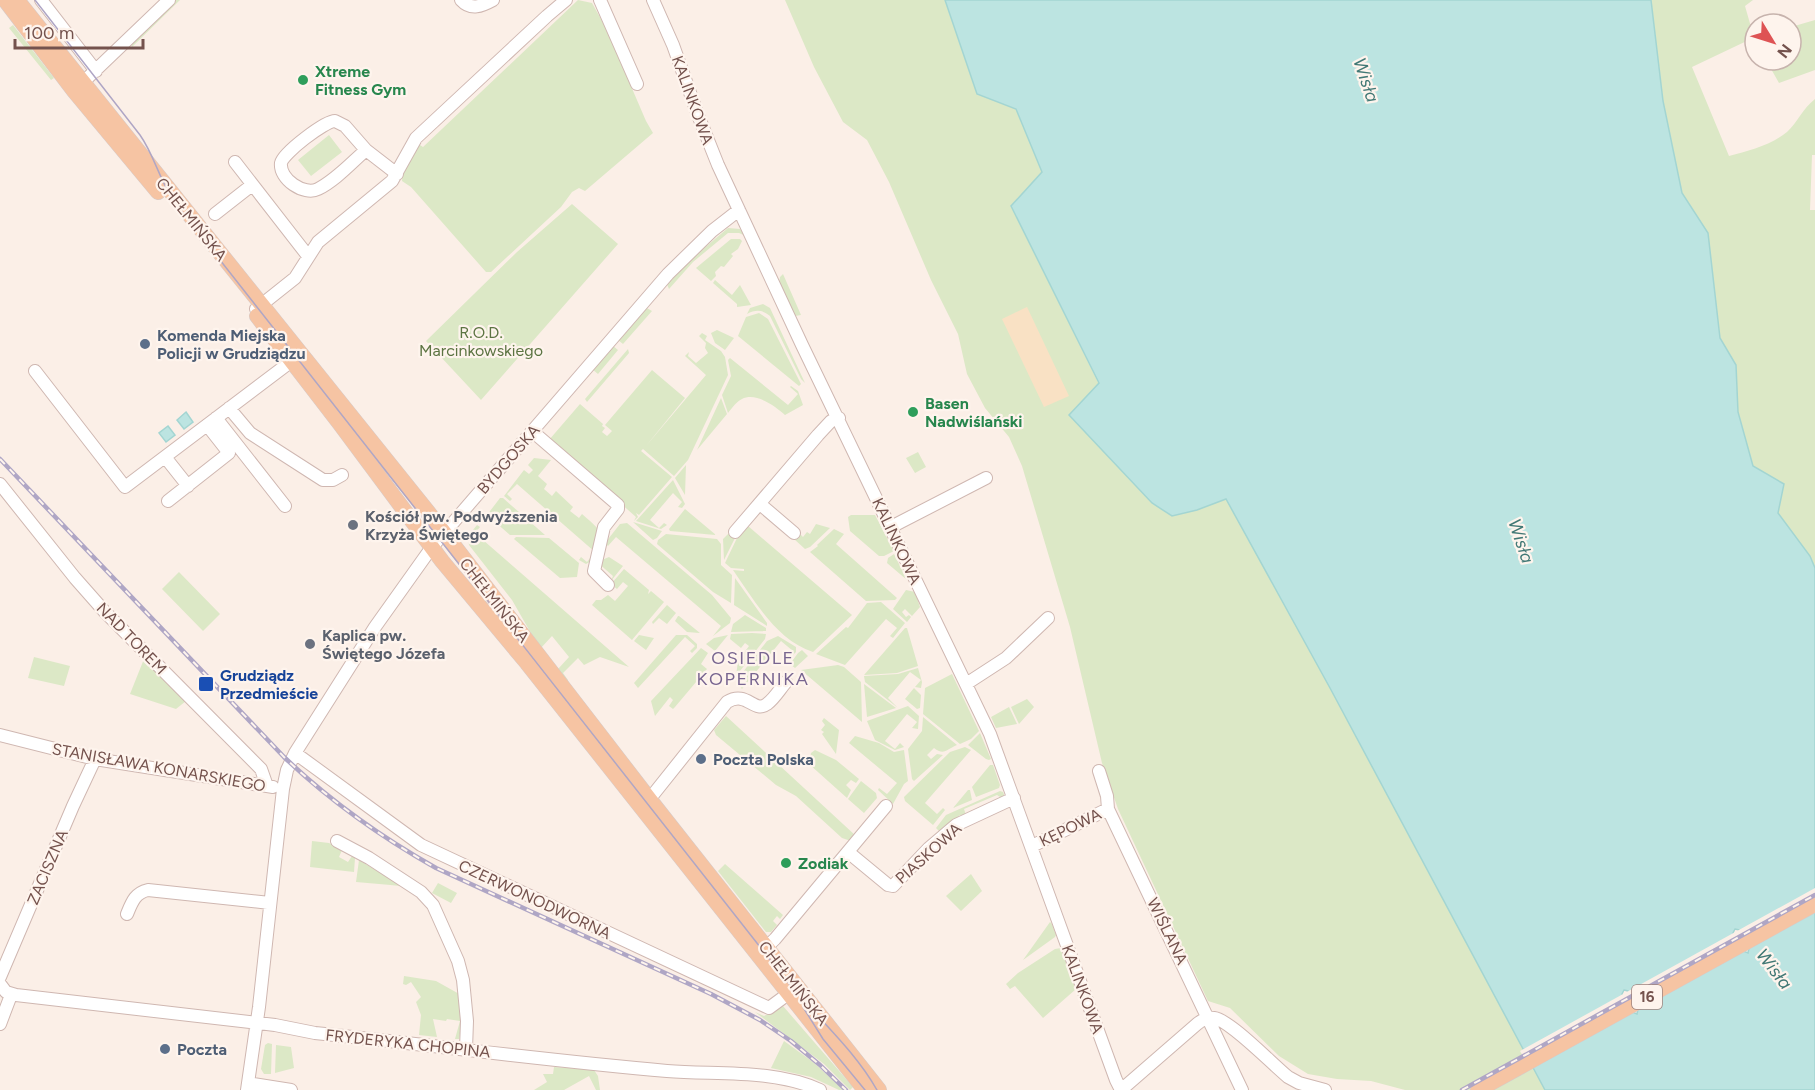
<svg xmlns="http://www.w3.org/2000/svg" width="1815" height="1090" font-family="Figtree,sans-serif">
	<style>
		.green { fill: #dce8c6 }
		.sand { fill: #f9e1c4 }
		.water { fill: #bce4e1; stroke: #a3d5d2; stroke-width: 1.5; fill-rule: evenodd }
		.pier { fill: #fbefe7 }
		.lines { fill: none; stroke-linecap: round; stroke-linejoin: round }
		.minor-casing { stroke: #cfb7b1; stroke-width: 14 }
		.major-casing { stroke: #d5cbca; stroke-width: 16 }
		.minor { stroke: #fff; stroke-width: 12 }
		.major { stroke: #f6c4a3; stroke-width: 15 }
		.tram { stroke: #afa6c5; stroke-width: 1.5 }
		.rail-casing { stroke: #afa6c5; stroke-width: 4.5 }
		.rail { stroke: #fef4ed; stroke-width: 2; stroke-dasharray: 7; stroke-linecap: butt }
		.leisure-dot { fill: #2e9e5b; stroke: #fef4ed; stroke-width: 2 }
		.service-dot { fill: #5c6f8a; stroke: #fef4ed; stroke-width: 2 }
		.worship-dot { fill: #6b7280; stroke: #fef4ed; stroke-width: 2 }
		.transit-dot { fill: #1a4fb4; stroke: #fef4ed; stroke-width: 2 }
		.labels { text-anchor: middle; stroke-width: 4.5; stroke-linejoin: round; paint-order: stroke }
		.shield { fill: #fef4ed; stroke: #9d837d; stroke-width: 1.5 }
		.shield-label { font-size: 15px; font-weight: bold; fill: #74524d }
		.leisure-label { font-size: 16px; font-weight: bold; fill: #27864d; stroke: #fef4ed; text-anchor: start }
		.street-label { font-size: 16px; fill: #74524d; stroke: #fef4ed }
		.park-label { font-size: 16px; fill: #5c7442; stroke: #fef4ed }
		.service-label { font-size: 16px; font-weight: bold; fill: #4e5e75; stroke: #fef4ed; text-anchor: start }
		.worship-label { font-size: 16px; font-weight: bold; fill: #5b616d; stroke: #fef4ed; text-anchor: start }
		.transit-label { font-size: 16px; font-weight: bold; fill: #164399; stroke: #fef4ed; text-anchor: start }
		.water-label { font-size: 18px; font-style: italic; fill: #417875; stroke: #fef4ed }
		.neighbourhood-label { font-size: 18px; letter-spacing: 1.5px; fill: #786590; stroke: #fef4ed }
	</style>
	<rect width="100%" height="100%" fill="#fbefe7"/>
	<path class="green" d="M175,0H180L132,47L131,43Z
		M578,0L592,3L606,28L646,121L653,133L585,191L579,188L572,192L561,207L491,272H486L411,187L402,181L403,171L417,143L423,147Z
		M785,0H945L977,94L1016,109L1042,172L1011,206L1099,384L1069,415L1152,503L1172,516L1197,510L1226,498L1330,688L1545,1090H1405L1371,1081L1337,1079L1308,1074L1279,1056L1230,1008L1208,1001L1118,809L1102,763L1070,627L1022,466L1009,437L985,408L967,374L958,334L931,280L889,182L867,140L843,122L814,67Z
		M1651,0H1753L1745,6L1755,41L1753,38L1692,67L1729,156C1749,151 1771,145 1787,132C1798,122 1802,109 1815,99V155H1812L1810,210H1815V568L1810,556L1778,513L1761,471L1753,466L1738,412L1736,366L1720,338L1708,233L1682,193L1663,101Z
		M1815,20V70L1779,83L1766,60H1791V27Z
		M13,25L54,78L51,80L9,28Z
		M329,135L342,152L311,176L298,160Z
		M572,204L618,244L481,400L426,341L517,252Z
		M728,228L740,229L746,236L739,233H728L693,262L669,289L666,282L683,266Z
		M731,239H740L742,241L738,249L731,254L733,256L724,267L721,266L715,272L716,276L711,281L696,268Z
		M783,274L801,315L795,316L779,283L780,277Z
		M715,280L732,295L740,285L751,305L737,307V304L713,283Z
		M763,304L770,308L805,383L801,379L770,316C762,309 755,310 747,314L750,308Z
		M645,307L652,311L623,344L618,340Z
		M759,313L768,319L801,384L799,386L738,336L746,317Z
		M717,330L734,338L725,350L715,343L711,333Z
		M702,333L707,336L705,340L721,351L725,357L728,375L688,460L674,476L643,449L641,451L672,477L639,515L636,513L638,517L634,521L636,517L549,440L580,404L603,424L602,426L605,428L602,432L607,436L612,431L605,425L652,370L685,398L646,446L706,375L685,356L689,352L688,356L696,363L708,353L705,348L706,343L699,336Z
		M612,345L618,350L598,374L592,369Z
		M628,349L629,353L587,402L585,399Z
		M730,358L788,405L798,394L790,387L791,386L798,391L803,405L785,415C775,406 756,392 742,399C736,402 732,408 728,413L722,395L731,376L728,360Z
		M721,398L727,414L697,450Z
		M918,452L926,467L915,473L906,458Z
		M534,458L551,460L538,476L547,484L544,489L552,496L556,491L573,507L570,511L579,518L582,514C605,534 603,531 593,560L586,564L579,560L581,557L587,562L595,552L517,484L507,494L512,499L510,501L504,496L524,470L529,474L533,470L528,465Z
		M686,465L685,495L675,478Z
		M673,480L685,504L682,508L678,507L682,502L673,493L650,520L659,528L664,523L667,525L661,529L636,521Z
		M500,498H503L545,535H510L487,515Z
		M685,509L716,535L670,531L669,529Z
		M851,515H875L894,551L884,556H879L850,531L848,517Z
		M633,522L662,531L657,538L653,540Z
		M627,523L712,595L731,618L730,623L713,636L721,626L616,537L608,546L605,543L620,524Z
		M816,524L830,528L810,547L805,549L794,539L799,533L803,537L807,532L810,534Z
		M477,525L480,527L475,533L629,667L600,657L584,665L578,658L563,673L568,680V682L558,669L569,657L552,636L540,649L512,600L469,545L468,536Z
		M748,526L852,615L813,652C776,640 754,600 733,570L744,571V569L731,568L725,563L737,538Z
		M834,529L844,534L836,544L897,598L895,600L866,601L810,552L818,546L817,545Z
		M730,532L736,536L724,560L723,539Z
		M666,534L717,539L721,544V565L732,575L731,603L713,592L657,544L658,540Z
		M516,537L549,538L579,563L577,577L560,578L514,539Z
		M894,554L907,580L887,563L888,558Z
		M609,557L623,566L611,581L613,576L597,562Z
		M624,569L649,590L648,594L651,591L664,602L632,640L592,605L596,600H601L608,595L615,601L628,586L623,582L617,589L611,584Z
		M179,572L220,614L203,631L162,589Z
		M735,578L767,623V626L734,605Z
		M906,590L915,592L920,607L912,616L905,609L902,612L906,617L909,615L911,617L907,622L893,609Z
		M881,602L905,623L893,638L890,636L897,628L886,619L845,665L816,654L846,627L848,628L867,603Z
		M667,605L676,613L667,624L659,618L653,624L652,622Z
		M745,615L766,628V631L731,632L733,624Z
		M678,616H679L700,633L687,632L675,621Z
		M905,628H907L918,666L897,673L864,675Z
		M752,633L766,634L765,639L736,676L738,661L749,646L745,643L741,648L730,639L731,634Z
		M639,635L654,638L646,650L634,641Z
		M676,635H687L697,644V648L692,653L690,651L695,646L685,637L638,688L634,683Z
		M728,635L715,651L706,644L714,638Z
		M778,636L796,647V652L788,660L786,659L793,651L781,641L742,689L736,681L767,641Z
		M701,648L708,653L701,664L707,669L675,707L673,709L669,706L673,700L670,697L655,716L651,701Z
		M802,650L808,656L795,668L790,664L798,653Z
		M34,657L70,666L64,686L28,678Z
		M144,659L186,701L176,709L130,694Z
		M838,665L844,667L861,682L862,722L801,670Z
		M918,668L922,682L921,688L915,687L921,680L910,672L888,698L898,708L865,682L864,676L898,674Z
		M952,674L979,731L971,739L960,744L923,714L925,688Z
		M864,684L896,708L867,717Z
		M914,688L921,695L920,708L917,709L905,699Z
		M1027,699L1034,707L1019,724L1011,707Z
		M908,706L919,716L918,729L912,728L917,722L907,714L885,741L895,749L900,743L904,747L895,750L875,740L867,721Z
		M1009,707L1017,724L996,728L991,717Z
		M726,716L856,836L851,841L842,838L796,796L776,785L716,735L714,730Z
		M923,717L957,745C947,749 944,756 934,748L927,755L931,759L937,754L943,755L914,781L912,779L908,749L922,731Z
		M824,718L839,730L836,754L822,734L824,732L821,730L825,725L822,721Z
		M980,733L991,759L989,760L986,759L968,745Z
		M855,736L879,743L894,752L904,750L908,781L904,784L893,804L878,790L879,788L887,794L897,783L849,743Z
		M965,747L971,750L925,803L937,814L943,808L945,810L933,825L905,801L904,797L950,752Z
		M815,750L836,760L859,779L856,783L851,780L846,785L851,790L847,798L809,764L811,753Z
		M990,765H993L1000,785L999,788L976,797L972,787Z
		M861,781L876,793L877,798L864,813L848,799Z
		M968,790H970L972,800L953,808Z
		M1000,791L1003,792L1005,797L1003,799L997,795L964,809L966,815H960L941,830V833L936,828L946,815Z
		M312,841L329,843L342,850L339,857L348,862L352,856L355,858L354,872L310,867Z
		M359,860L402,886L356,882Z
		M725,864L783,915L780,919L777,916L773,921L777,925L771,932H766L718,871Z
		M971,874L982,891L961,911L946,896Z
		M438,883L457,893L451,903L432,893Z
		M1050,922L1052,924L1056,935L1055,937L1023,960Z
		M1061,948L1076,989L1043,1018L1015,986L1010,989L1006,984L1018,973L1055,949Z
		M404,976L436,981L461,995L462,1023L459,1039H455L460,1021L447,1019L446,1021L433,1019L437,1037L419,1035L421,1015L416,1002L421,997L411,982L406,985L403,984Z
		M783,1006L853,1087L850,1090L824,1064L755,1012L764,1016Z
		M784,1041L813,1062L844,1090H839L811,1077L771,1068Z
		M268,1043L272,1044L271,1074H264L261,1069L265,1045Z
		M276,1045L291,1047L294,1068L275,1073Z
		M554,1067L594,1070L598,1076L600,1090H596L589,1076L564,1090H534L547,1082L543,1074H553Z"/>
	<path class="sand" d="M1027,307L1069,396L1044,407L1002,319Z"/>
	<path class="water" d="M945,0H1651L1663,101L1682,193L1708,233L1720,338L1736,365L1738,412L1753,466L1784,484L1778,513L1810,556L1815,568V1090H1545L1330,688L1226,499L1197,510L1172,516L1152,503L1069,415L1099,383L1011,206L1042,172L1016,109L977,94ZM1735,929L1739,930L1749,948L1748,953L1743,951L1733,933ZM1624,990L1628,991L1638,1009L1637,1014L1632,1012L1622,994Z
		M186,412L193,422L184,429L177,420Z
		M168,426L175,435L166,442L159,433Z"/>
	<path class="pier" d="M1815,888V911L1530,1069L1520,1051Z"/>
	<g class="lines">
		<g class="minor-casing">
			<path id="minor" d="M41,0L96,71
				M461,0C471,11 482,6 493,0
				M600,0L637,84
				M653,0L673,45L698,115L718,165L802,345L990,734L1116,1080L1121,1090
				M77,88L169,0
				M366,150C351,163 336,180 318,189C304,196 279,179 281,163C283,153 325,121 335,121L345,126L366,150L397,174
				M235,162L308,256
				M215,214L252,185
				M256,309L295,278L318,242L392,181L416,138L547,16L566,0
				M35,371L125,487L297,357
				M229,408L250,433L323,480H333L342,475
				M216,418L285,506
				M532,431L618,505V509L604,527L594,571L608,585
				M165,457L188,486
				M0,484L75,578L105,612L261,769L267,786
				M168,501L229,453L207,425
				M760,504L794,533
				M891,527L986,478
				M735,532L818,435L831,421L839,418
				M966,684L1006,658L1048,618
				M0,735L95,759L273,787
				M295,753L421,845L769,1008L788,994
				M1099,771L1107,796L1108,809L1242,1090
				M644,806L727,702C747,690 754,714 767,704C774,699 780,689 786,682
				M337,841L369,858L421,892L433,905L458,961L463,980L467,1021L466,1049
				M1032,846L1108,809
				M848,852L888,885L893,886L929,848L956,825L1014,798
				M127,914C132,902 135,893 148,890L270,903
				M760,953L775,939L886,806
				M0,977L73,806L95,759
				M0,984L6,992L16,995L275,1025L315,1033C432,1045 550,1061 667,1071C717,1075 774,1069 820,1090
				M0,1024L11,995
				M248,1083L291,1090
				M247,1090L259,1007L283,789L287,770L295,753L375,627L432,547L668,274L712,231L739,210
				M1121,1090L1197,1024C1202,1020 1207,1017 1214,1018C1230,1020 1272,1064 1288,1077L1299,1083L1325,1090"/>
		</g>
		<g class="major-casing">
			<path id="major" d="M5,0L74,91L158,192
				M17,0L428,512L650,800L879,1090
				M257,316L340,424L442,561L527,663L865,1090
				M1478,1090L1815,904"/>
		</g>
		<use href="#minor" class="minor"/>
		<use href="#major" class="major"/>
		<path class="tram" d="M35,0L140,135C155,156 160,183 176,204L786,980C816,1017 853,1048 877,1090
			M803,1007L823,1039L865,1090"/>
		<g class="rail-casing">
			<path id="rail" d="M0,459L284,757C330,801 381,837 436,868L711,994L760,1020L791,1041L820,1065L846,1090
				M1462,1090L1815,895"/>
		</g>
		<use href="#rail" class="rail"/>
	</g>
	<g class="leisure-dot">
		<circle cx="303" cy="80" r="6"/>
		<circle cx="913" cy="412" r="6"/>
		<circle cx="786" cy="863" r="6"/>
	</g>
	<g class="service-dot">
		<circle cx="145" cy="344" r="6"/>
		<circle cx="701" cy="759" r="6"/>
		<circle cx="165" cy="1049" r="6"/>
	</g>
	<g class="worship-dot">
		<circle cx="353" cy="525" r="6"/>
		<circle cx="310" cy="644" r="6"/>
	</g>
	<rect class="transit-dot" x="198" y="676" width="16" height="16" rx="3"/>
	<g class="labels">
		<rect class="shield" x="1632" y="985" width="30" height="24" rx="4.5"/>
		<g class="shield-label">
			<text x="1647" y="1002">16</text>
		</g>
		<g class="leisure-label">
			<text x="315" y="77">Xtreme<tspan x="315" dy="18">Fitness Gym</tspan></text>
			<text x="925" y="409">Basen<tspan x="925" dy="18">Nadwiślański</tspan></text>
			<text x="798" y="869">Zodiak</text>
		</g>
		<g class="street-label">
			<text transform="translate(693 100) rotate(70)" y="6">KALINKOWA</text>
			<text transform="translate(192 219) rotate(51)" y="6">CHEŁMIŃSKA</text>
			<text transform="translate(508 459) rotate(-49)" y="6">BYDGOSKA</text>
			<text transform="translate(897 541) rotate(65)" y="6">KALINKOWA</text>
			<text transform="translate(495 600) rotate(52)" y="6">CHEŁMIŃSKA</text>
			<text transform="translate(132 638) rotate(46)" y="6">NAD TOREM</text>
			<text transform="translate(159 767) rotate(10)" y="6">STANISŁAWA KONARSKIEGO</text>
			<text transform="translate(1070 827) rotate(-26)" y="6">KĘPOWA</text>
			<text transform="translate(928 853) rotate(-42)" y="6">PIASKOWA</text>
			<text transform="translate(47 867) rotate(-67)" y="6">ZACISZNA</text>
			<text transform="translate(535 899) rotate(25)" y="6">CZERWONODWORNA</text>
			<text transform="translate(1168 931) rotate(64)" y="6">WIŚLANA</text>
			<text transform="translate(794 983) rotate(52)" y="6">CHEŁMIŃSKA</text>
			<text transform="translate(1083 989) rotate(70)" y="6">KALINKOWA</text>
			<text transform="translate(408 1043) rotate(6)" y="6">FRYDERYKA CHOPINA</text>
		</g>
		<g class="park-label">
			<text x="481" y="338">R.O.D.<tspan x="481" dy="18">Marcinkowskiego</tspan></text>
		</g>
		<g class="service-label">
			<text x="157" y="341">Komenda Miejska<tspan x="157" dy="18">Policji w Grudziądzu</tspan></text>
			<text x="713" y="765">Poczta Polska</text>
			<text x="177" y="1055">Poczta</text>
		</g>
		<g class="worship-label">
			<text x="365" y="522">Kościół pw. Podwyższenia<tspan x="365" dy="18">Krzyża Świętego</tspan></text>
			<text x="322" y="641">Kaplica pw.<tspan x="322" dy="18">Świętego Józefa</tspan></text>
		</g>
		<g class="transit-label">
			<text x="220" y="681">Grudziądz<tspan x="220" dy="18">Przedmieście</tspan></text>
		</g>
		<g class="water-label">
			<text transform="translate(1366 80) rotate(71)" y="6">Wisła</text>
			<text transform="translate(1521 541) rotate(71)" y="6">Wisła</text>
			<text transform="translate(1774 969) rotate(52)" y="6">Wisła</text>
		</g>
		<g class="neighbourhood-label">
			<text x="753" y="664">OSIEDLE<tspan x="753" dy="21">KOPERNIKA</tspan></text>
		</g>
	</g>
	<g transform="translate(1773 42) rotate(128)"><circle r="28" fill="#fef4ed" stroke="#c7b3ad" stroke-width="1.5"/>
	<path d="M0-4.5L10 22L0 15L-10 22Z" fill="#de5354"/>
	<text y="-9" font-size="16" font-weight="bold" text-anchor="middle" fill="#74524d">N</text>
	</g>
	<path d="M15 39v9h128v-9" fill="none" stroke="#74524d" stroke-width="3"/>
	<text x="24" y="39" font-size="18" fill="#74524d" stroke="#fef4ed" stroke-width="4.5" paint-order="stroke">100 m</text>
</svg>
